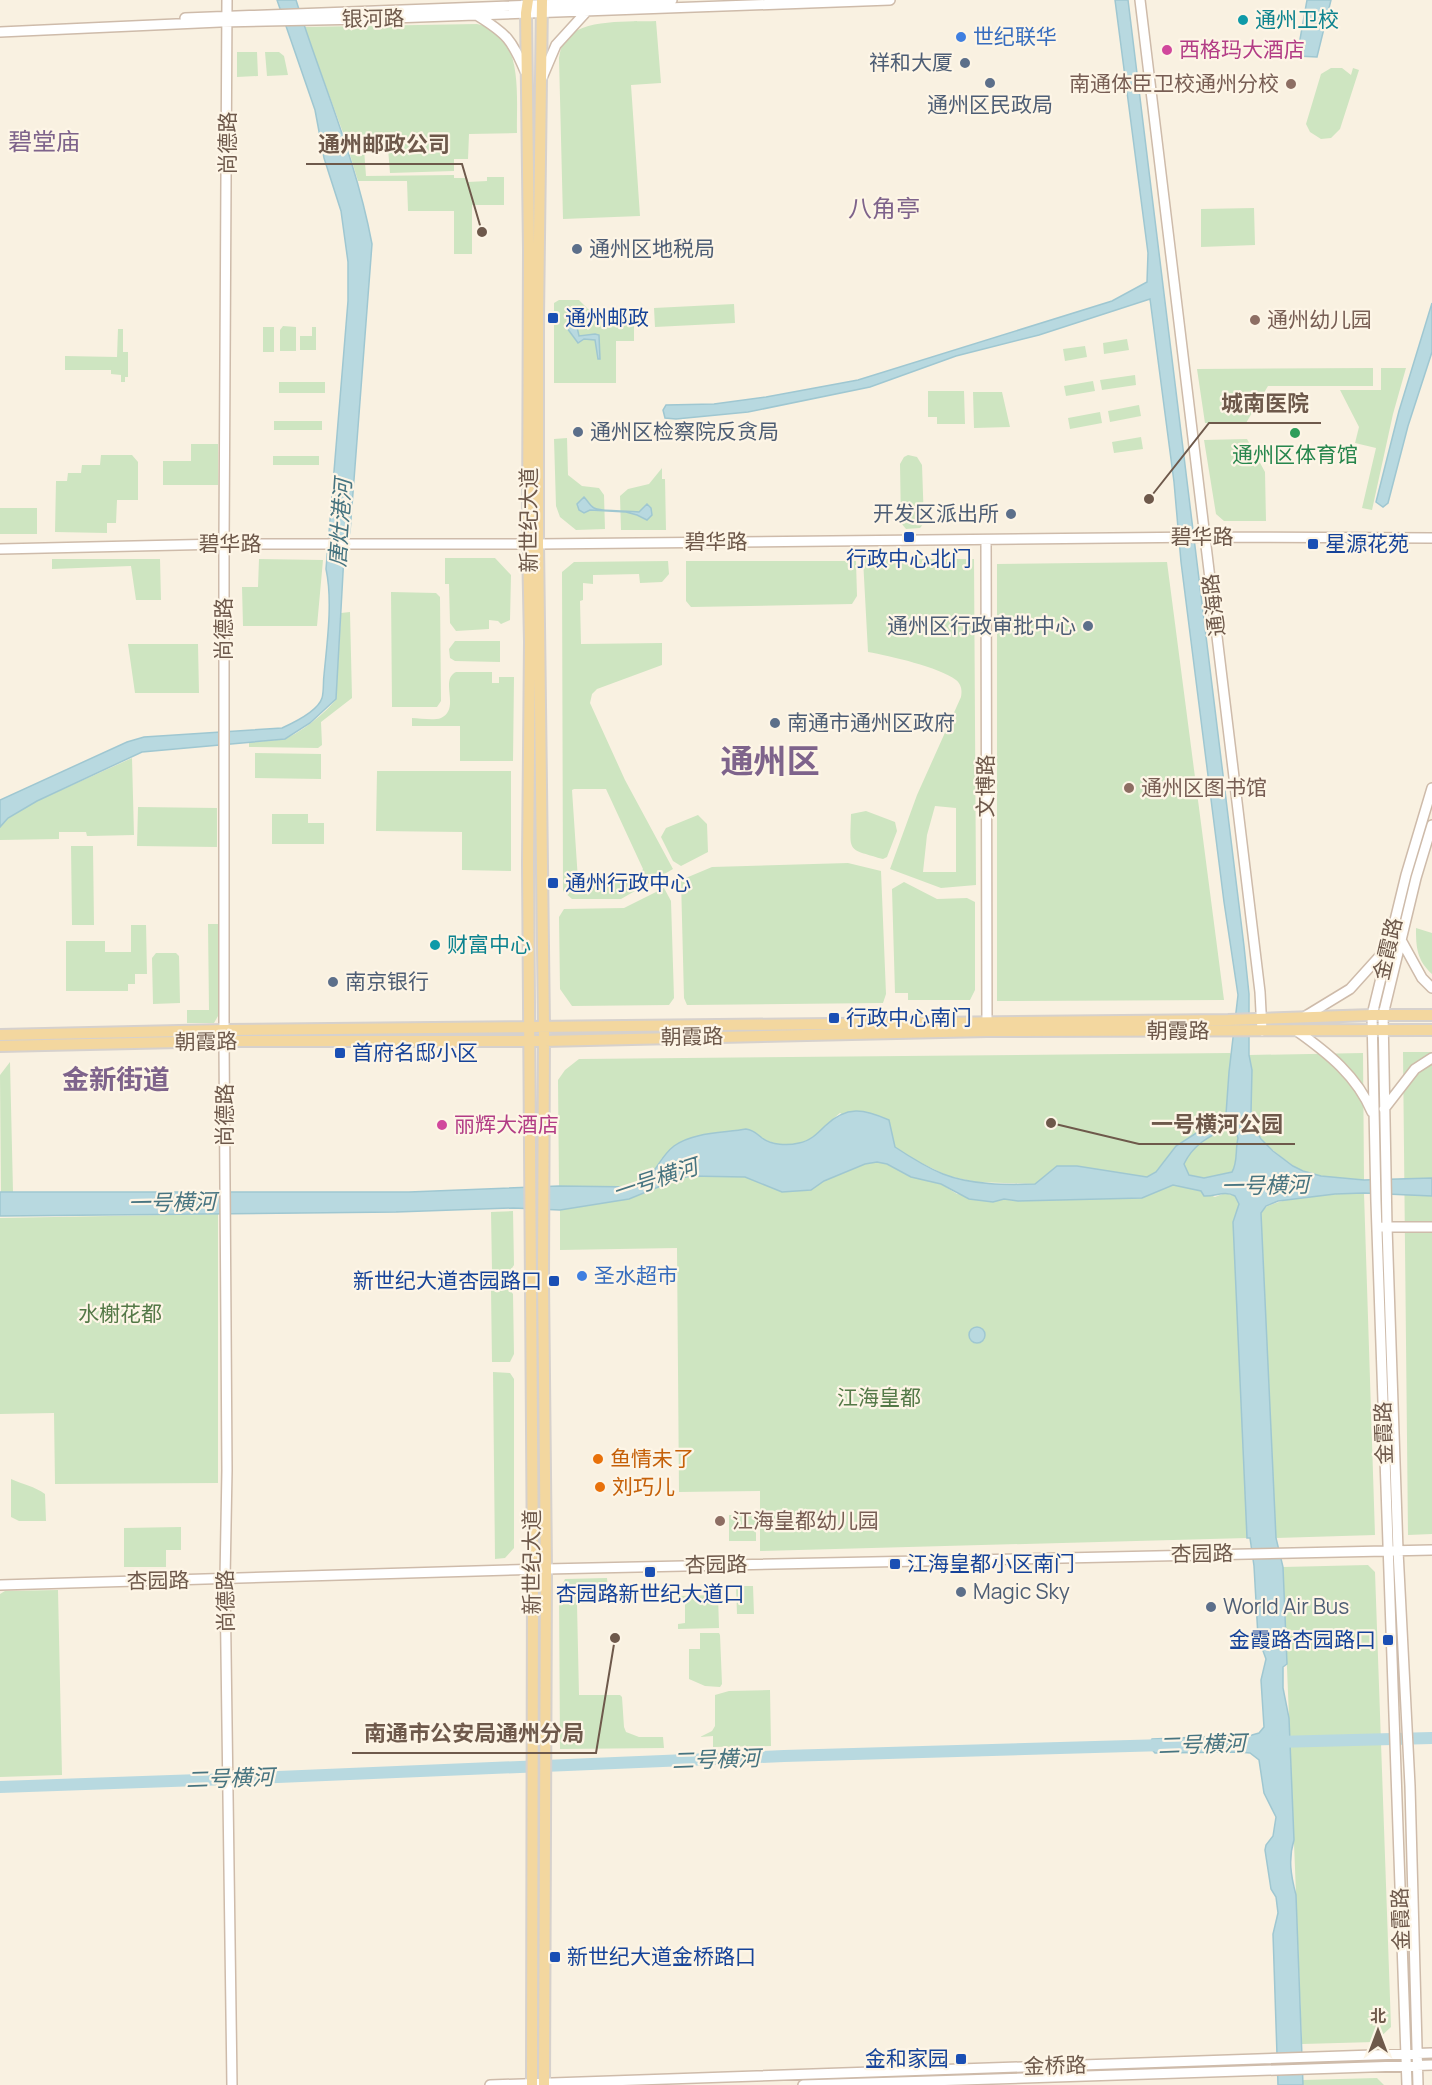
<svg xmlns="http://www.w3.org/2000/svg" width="1432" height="2085" font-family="Manrope,'Noto Sans SC',sans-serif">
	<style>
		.green { fill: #cee5c1; fill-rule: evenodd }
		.water { fill: #b8d9e0; stroke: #9fc7d1; stroke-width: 1.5; fill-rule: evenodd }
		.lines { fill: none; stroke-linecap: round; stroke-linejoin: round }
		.river { stroke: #b8d9e0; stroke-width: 12 }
		.secondary-casing { stroke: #cebbaa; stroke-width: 12 }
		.primary-casing { stroke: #d6d1cd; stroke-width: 14 }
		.secondary { stroke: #fff; stroke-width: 9 }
		.primary { stroke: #f3d79f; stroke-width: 10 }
		.culture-dot { fill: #0f9aa8; stroke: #fdf5e6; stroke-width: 2 }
		.shop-dot { fill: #3f7fe0; stroke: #fdf5e6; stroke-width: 2 }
		.hotel-dot { fill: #d1479c; stroke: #fdf5e6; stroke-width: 2 }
		.service-dot { fill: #5c6f8a; stroke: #fdf5e6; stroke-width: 2 }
		.education-dot { fill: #8d6e63; stroke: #fdf5e6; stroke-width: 2 }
		.transit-dot { fill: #1a4fb4; stroke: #fdf5e6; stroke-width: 2 }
		.leisure-dot { fill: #2e9e5b; stroke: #fdf5e6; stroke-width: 2 }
		.food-dot { fill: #e8710a; stroke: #fdf5e6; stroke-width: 2 }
		.labels { text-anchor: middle; stroke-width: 4.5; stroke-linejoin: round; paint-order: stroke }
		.street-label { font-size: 21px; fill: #6e594b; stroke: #fdf5e6 }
		.culture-label { font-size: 21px; fill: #0d838f; stroke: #fdf5e6; text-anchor: start }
		.shop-label { font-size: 21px; fill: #366cbe; stroke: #fdf5e6; text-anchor: start }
		.hotel-label { font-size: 21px; fill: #b23c85; stroke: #fdf5e6; text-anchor: start }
		.service-label { font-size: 21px; fill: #4e5e75; stroke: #fdf5e6; text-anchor: start }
		.education-label { font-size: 21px; fill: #785e54; stroke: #fdf5e6; text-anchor: start }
		.transit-label { font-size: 21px; fill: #164399; stroke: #fdf5e6; text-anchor: start }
		.leisure-label { font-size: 21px; fill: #27864d; stroke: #fdf5e6 }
		.park-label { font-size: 21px; fill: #547947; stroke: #fdf5e6 }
		.food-label { font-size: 21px; fill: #c56008; stroke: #fdf5e6; text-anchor: start }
		.water-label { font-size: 22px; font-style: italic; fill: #477480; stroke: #fdf5e6 }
		.quarter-label { font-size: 24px; fill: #7e638b; stroke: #fdf5e6 }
		.district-label { font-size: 27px; font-weight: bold; fill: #7e638b; stroke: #fdf5e6 }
		.town-label { font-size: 33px; font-weight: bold; fill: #7e638b; stroke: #fdf5e6 }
		.leader { fill: none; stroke: #6e594b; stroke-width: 2 }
		.callout-dot { fill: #6e594b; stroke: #fdf5e6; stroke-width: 2 }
		.callout-label { font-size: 22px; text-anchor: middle; font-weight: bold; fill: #6e594b; stroke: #fdf5e6; stroke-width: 4.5; stroke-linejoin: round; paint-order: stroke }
	</style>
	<rect width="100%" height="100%" fill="#f9f1e1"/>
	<path class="green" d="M656,21L661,83L631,85L640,216L563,219L559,58C560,53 561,45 565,40C581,18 632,22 656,21Z
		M477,24C525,32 516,97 517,133L469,134L468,159H454V171L390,173L388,148L364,149L366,176L454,175V178H467L468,182L487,181V177H504V205H472V254H454V211H408L407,181H358L345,138L304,27Z
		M237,52H257L258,76L237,77Z
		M265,52H279L284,56L288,75L267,76Z
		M1331,68H1342L1351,75L1353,68L1359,70L1340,129L1331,138L1321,139L1310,132L1306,124L1321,74Z
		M1254,208L1255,245L1201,247V209Z
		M559,300H579L588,309L619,310L626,321L634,325V341H616V383H554V303Z
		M734,304L735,323L655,327L654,308Z
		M283,326L296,327V351H280V330Z
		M263,327H274V352H263Z
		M312,327H316V350H300V336H312Z
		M118,329H123V352H128V377H125V382H121V375L111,374V370H65V356L117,357Z
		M1127,339L1129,350L1104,354L1103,343Z
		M1085,346L1087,357L1065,361L1063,349Z
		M1373,368V386H1268L1246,423H1205L1197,369Z
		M1381,368H1406L1393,414L1372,510L1362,508L1376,448L1355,443L1359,427L1340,390H1381Z
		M1135,375L1136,385L1102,390L1100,380Z
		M1093,381L1095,391L1066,396L1064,386Z
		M279,382H325V393H279Z
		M928,391H964L965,424H937V417H928Z
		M973,392H1002L1010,427L974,428Z
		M1139,405L1141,416L1110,422L1108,411Z
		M1100,412L1102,423L1070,429L1068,418Z
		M274,421H322V430H274Z
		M1141,437L1143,449L1114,453L1112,442Z
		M567,438L568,475L582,486L599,488L604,495L605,529L576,530L560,517L556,506L554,439Z
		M1247,439L1265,472L1266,521H1224L1216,514L1204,440Z
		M191,444H218V485H163V461H191Z
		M101,455H132L138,462V500H117L116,523H107V533L55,532L56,481H67L68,473H81L82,465H100Z
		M908,455L917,457L922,465L924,523L920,528L906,529L901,523L900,464L904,457Z
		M273,456H319V465H273Z
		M662,468V479H665L666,530H621L620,496L628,489L649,484Z
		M0,508H37V534H0Z
		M445,558H495L511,575L510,620L501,624L498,621L489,620V629L456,631L450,623L449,584H445Z
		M52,559H160L161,600H136L131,566L52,569Z
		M259,559L323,560L317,626H243L242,587H258Z
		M863,559H974L976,885L941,888L890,869L917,795L961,697C962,691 962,685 956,680C939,667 890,656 868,652ZM935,806L956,808V872H923L927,835Z
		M668,561L669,574L662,582L640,583L639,574L593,575V584L583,583V600L580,601L581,644L662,643V665L597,689L592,694L590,703L625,780L673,869L621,899H572L563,891L562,572L574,562ZM574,789H606L643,869L636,882L585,884L578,880L572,790Z
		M686,561H856L857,596L852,604L691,607L686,601Z
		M1167,562L1224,1000L997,1001V564Z
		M391,592L436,593L440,597L441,701L437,707H392Z
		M350,612L352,698L321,722L322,745L318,748L249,747V742C260,741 272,741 283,739C297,736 328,711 336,699L341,613Z
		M455,641H500V662L455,661L450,658L449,649Z
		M128,644H198L199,693H135Z
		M456,672H492V683H499V677H514L513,761H460V726H412V718C420,718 433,721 441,718C461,709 439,680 456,672Z
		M255,753L321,754V779L255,778Z
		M132,758L134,835L90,836H87L86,832H59V839L0,840V827L8,818L37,801Z
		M377,771H511V871L462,870V832L376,831Z
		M138,807L217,808V847L137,846Z
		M866,811L895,822L897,831L887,857L883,859C846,848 850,853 851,814Z
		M272,814H308V823H324V844H272Z
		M698,815L707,824L708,852L681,866L673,861L661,837L666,828Z
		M93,846L94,925H72L71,846Z
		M848,863L881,871L886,994L883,1003L687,1005L684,998L681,880L712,867Z
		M904,882L937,899L967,898L975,902V990L970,1000H908V993H895L892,889Z
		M664,888L671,901L674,998L669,1005L572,1006L560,989L559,917L564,909L624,908Z
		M208,924H220L218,1016L214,1023H187V1010H209Z
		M131,925H146L147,974H135V984H128V991H66V941H105V952H131Z
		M1416,928L1432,933V974C1417,960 1416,948 1416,928Z
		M156,953H176L179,956L180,1003L153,1004L152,958Z
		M1403,1052H1432V1534L1408,1535Z
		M1230,1053L1232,1055L1229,1072L1226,1114L1176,1146L1156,1172L1147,1177L1077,1166L1047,1174L1035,1184L976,1182L948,1176L917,1161L840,1113C831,1120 824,1131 814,1137C800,1147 777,1147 762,1138L662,1158C655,1171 649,1180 636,1187L559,1186L558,1080L565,1070L579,1059Z
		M1363,1053L1364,1180C1344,1178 1323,1178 1304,1172C1296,1169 1291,1163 1284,1159C1269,1147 1254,1136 1251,1116C1248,1096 1252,1075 1249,1055Z
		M10,1062L13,1192H1L0,1075Z
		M1225,1128L1236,1132L1238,1138C1235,1150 1238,1162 1232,1172L1204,1178L1189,1175L1184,1164C1193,1145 1208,1137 1225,1128Z
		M877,1162L887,1164L911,1177L941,1184L957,1194L1018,1201L1142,1198L1173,1185L1201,1191L1215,1197L1225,1193L1235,1196L1239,1204L1233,1222L1247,1538L760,1551V1491L679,1492L677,1248L560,1250V1210L629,1199L678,1179L690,1176L745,1177L783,1192L811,1190L824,1181L865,1164Z
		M1364,1193L1375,1535L1276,1538L1261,1213C1266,1196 1346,1193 1364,1193Z
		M513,1211L514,1265L510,1271L492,1270L491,1212Z
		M218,1214V1483L55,1484L54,1413L0,1414V1218Z
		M491,1289H509L513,1294L514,1354L510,1362H492Z
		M493,1372L510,1373L514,1379V1548L505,1558L495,1559Z
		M11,1479C24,1485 34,1486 45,1494L46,1521H19L11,1517Z
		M729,1515H756V1541H729Z
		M181,1527V1550H166V1567H124V1528Z
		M1368,1565L1375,1572L1391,2027L1375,2042L1302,2044L1283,1567Z
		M607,1578L608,1591L602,1593V1603L577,1604L579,1695H620L622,1697L624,1727L626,1732L639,1737H663L664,1748L560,1749L559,1590L565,1579Z
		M736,1586H753L754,1614H737Z
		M58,1590L62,1775L0,1777V1594L5,1591Z
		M718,1595L719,1628L678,1629V1624L685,1623V1601H677V1596Z
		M700,1633H719L720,1635L722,1684L720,1687L705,1686L689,1679V1649H700Z
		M770,1690L771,1746L713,1747V1736L700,1737L712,1731L715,1726V1695L729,1691Z
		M1377,2078L1384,2085H1303V2080Z"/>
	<path class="water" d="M277,0H296C322,83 356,158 372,244L350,532L344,555L336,699L310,723L285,739L142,752L37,801L8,818L0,827V800L127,742L144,737L282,728C293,723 318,711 322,698C324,691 323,682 324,675C327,643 333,601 326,569L348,301V262L341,211L324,158L315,110Z
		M1115,0H1128L1244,946L1249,994V1055L1252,1070L1251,1113L1252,1123L1261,1139L1273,1151L1293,1166L1303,1171L1321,1176L1364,1180L1432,1178V1196L1364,1193L1335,1194L1278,1201L1266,1206L1261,1213L1276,1538L1283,1567L1287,1664L1283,1667V1688L1289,1718L1294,1840C1288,1859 1291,1876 1296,1895L1303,2085H1278L1273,1934L1278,1913L1276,1897L1271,1889L1265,1850L1266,1845L1273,1836L1276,1817L1264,1793L1259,1760L1250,1753L1239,1752L1155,1753L1149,1746L1152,1739L1252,1735L1259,1733L1264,1727L1261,1680L1266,1659L1258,1637L1254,1566L1250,1538H1247L1233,1222L1239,1204L1235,1196C1224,1190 1215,1197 1204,1196L1201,1191L1173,1185L1142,1198L1018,1201L1004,1199L993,1202L969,1199L941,1184L911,1177L887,1164L877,1162L865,1164L824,1181L811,1190L782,1192L745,1177L690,1176L678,1179L629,1199L560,1210L513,1208L396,1212L0,1216V1192H409L559,1186L636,1187C655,1178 658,1158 674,1146C693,1132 724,1133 746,1129C754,1130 757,1134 762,1138C772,1145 787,1146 799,1143C810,1141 817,1134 825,1126C847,1105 864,1109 889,1120L895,1147C910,1157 926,1167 943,1174C971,1185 1006,1185 1035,1184L1057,1166H1077L1147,1177L1156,1172L1176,1146L1226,1114L1229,1072L1238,995L1224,902L1181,562L1174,482L1150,299L1039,335L956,356L870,387L748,412L676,419L665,418L663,410L666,405L714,404L766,397L858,380L1112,301L1147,282L1148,253ZM1226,1128L1236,1132L1238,1138C1235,1150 1238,1162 1232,1172L1204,1178L1189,1175L1184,1164C1193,1145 1208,1137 1226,1128Z
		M1307,0H1331L1317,57L1297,56Z
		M1432,303V352L1408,426L1388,503L1383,507L1376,502L1399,411Z
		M582,322L583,325L577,327L579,336L595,334L599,335L600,359H598L595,340L584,339L578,343L567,328L568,324Z
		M584,497C587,500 590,506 594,508C601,512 628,510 639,512L647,504L651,508L652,515L647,520L637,515L626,512L590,510L584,513L579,510L577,504Z
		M969 1335a8 8 0 1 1 16 0a8 8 0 1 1-16 0Z"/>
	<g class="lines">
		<path class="river" d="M1275,1742L1432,1738
			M0,1787L228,1779L784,1756L1165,1745"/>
		<g class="secondary-casing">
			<path id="secondary" d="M227,0L224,544V1041L227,1470L225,1579L232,2085
				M1140,0L1260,992L1262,1031
				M478,16C507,34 512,40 525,71
				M185,18L672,0
				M0,32L220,22L365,19L890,0
				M542,78L556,45L587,11
				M986,540L987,1029
				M0,549L224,544H538L1207,537L1432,538
				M1401,940L1422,978L1432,988
				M1304,1017L1350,989L1387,948
				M1297,1031C1328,1053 1357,1076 1372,1112
				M1384,1109L1415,1069L1432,1058
				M1383,1227H1432
				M0,1585L546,1569L1432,1550
				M490,2085L1432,2053
				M803,2085L1432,2065
				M1407,2085L1376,1202L1372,1015L1406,875L1432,788
				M1418,2085L1410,1786L1398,1551L1387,1227L1383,1015L1416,878L1432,825"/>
		</g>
		<g class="primary-casing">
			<path id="primary" d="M528,0L526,13L529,250L528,544L530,642L528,863L533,1570L532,2085
				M542,0L538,317V544L544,1028L543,1281L546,1569L544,2085
				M0,1035L224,1030L1228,1020L1372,1015H1432
				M0,1046L224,1041H544L987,1031L1432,1030"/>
		</g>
		<use href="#secondary" class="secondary"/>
		<use href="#primary" class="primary"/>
	</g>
	<g class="culture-dot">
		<circle cx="1243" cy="20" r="6"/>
		<circle cx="435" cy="945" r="6"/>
	</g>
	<g class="shop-dot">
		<circle cx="961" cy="37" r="6"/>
		<circle cx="582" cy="1276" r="6"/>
	</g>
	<g class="hotel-dot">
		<circle cx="1167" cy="50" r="6"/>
		<circle cx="442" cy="1125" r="6"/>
	</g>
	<g class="service-dot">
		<circle cx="965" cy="63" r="6"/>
		<circle cx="990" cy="83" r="6"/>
		<circle cx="577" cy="249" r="6"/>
		<circle cx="578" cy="432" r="6"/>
		<circle cx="1011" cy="514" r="6"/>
		<circle cx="1088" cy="626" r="6"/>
		<circle cx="775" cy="723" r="6"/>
		<circle cx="333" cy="982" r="6"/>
		<circle cx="961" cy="1592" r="6"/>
		<circle cx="1211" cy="1607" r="6"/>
	</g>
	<g class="education-dot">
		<circle cx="1291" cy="84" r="6"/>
		<circle cx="1255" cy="320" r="6"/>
		<circle cx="1129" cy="788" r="6"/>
		<circle cx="720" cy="1521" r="6"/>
	</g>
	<g class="transit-dot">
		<rect x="547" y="312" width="12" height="12" rx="3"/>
		<rect x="903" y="531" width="12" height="12" rx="3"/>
		<rect x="1307" y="538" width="12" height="12" rx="3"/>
		<rect x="547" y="877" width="12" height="12" rx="3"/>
		<rect x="828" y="1012" width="12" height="12" rx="3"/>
		<rect x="334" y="1047" width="12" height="12" rx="3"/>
		<rect x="548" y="1275" width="12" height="12" rx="3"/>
		<rect x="889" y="1558" width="12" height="12" rx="3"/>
		<rect x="644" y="1566" width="12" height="12" rx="3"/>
		<rect x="1382" y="1634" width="12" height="12" rx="3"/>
		<rect x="549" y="1951" width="12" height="12" rx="3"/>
		<rect x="955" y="2053" width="12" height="12" rx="3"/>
	</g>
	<circle class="leisure-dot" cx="1295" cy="433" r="6"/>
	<g class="food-dot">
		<circle cx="598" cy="1459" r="6"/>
		<circle cx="600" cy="1487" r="6"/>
	</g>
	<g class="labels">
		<g class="street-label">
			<text transform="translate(373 19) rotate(-1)" y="7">银河路</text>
			<text transform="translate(228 143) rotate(-90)" y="7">尚德路</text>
			<text transform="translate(529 520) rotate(-90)" y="7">新世纪大道</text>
			<text x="1202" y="544">碧华路</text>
			<text x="716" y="549">碧华路</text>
			<text x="230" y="551">碧华路</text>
			<text transform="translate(1214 605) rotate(-97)" y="7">通海路</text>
			<text transform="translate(224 629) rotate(-90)" y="7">尚德路</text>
			<text transform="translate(986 786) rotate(-90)" y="7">文博路</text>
			<text transform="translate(1388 949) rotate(-77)" y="7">金霞路</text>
			<text x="1178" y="1038">朝霞路</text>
			<text transform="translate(692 1037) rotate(-1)" y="7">朝霞路</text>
			<text transform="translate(206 1042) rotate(-1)" y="7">朝霞路</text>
			<text transform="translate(225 1115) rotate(-90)" y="7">尚德路</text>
			<text transform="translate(1384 1433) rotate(-92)" y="7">金霞路</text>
			<text transform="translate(1202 1554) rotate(-1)" y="7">杏园路</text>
			<text transform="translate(532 1562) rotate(-90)" y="7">新世纪大道</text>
			<text transform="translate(716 1565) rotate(-1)" y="7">杏园路</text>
			<text transform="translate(158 1581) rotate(-1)" y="7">杏园路</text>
			<text transform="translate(226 1601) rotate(-91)" y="7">尚德路</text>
			<text transform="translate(1401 1919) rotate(-92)" y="7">金霞路</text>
			<text transform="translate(1055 2066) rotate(-2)" y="7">金桥路</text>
		</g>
		<g class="culture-label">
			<text x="1255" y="27">通州卫校</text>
			<text x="447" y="952">财富中心</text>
		</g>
		<g class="shop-label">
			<text x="973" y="44">世纪联华</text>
			<text x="594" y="1283">圣水超市</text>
		</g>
		<g class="hotel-label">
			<text x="1179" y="57">西格玛大酒店</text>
			<text x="454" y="1132">丽辉大酒店</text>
		</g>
		<g class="service-label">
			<text x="953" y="70" text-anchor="end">祥和大厦</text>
			<text x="990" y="112" text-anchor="middle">通州区民政局</text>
			<text x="589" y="256">通州区地税局</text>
			<text x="590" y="439">通州区检察院反贪局</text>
			<text x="999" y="521" text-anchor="end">开发区派出所</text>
			<text x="1076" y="633" text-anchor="end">通州区行政审批中心</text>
			<text x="787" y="730">南通市通州区政府</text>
			<text x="345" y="989">南京银行</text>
			<text x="973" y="1599">Magic Sky</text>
			<text x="1223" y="1614">World Air Bus</text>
		</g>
		<g class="education-label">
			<text x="1279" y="91" text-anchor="end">南通体臣卫校通州分校</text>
			<text x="1267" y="327">通州幼儿园</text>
			<text x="1141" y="795">通州区图书馆</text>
			<text x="732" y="1528">江海皇都幼儿园</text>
		</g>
		<g class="transit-label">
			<text x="565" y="325">通州邮政</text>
			<text x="1325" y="551">星源花苑</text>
			<text x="909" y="566" text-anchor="middle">行政中心北门</text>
			<text x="565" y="890">通州行政中心</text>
			<text x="846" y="1025">行政中心南门</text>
			<text x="352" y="1060">首府名邸小区</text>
			<text x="542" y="1288" text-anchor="end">新世纪大道杏园路口</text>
			<text x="907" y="1571">江海皇都小区南门</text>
			<text x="650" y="1601" text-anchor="middle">杏园路新世纪大道口</text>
			<text x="1376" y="1647" text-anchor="end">金霞路杏园路口</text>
			<text x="567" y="1964">新世纪大道金桥路口</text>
			<text x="949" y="2066" text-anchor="end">金和家园</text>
		</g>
		<g class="leisure-label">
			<text x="1295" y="462">通州区体育馆</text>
		</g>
		<g class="park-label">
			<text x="120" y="1321">水榭花都</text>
			<text x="879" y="1405">江海皇都</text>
		</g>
		<g class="food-label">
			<text x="610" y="1466">鱼情未了</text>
			<text x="612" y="1494">刘巧儿</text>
		</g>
		<g class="water-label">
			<text transform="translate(340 523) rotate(-86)" y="8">唐灶港河</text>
			<text transform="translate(655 1179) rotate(-18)" y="8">一号横河</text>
			<text transform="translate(1265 1185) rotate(-1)" y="8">一号横河</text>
			<text transform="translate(172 1202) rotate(-1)" y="8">一号横河</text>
			<text transform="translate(1202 1744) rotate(-2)" y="8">二号横河</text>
			<text transform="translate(716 1759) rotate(-2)" y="8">二号横河</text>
			<text transform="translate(230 1778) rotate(-2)" y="8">二号横河</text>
		</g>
		<g class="quarter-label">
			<text x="44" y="150">碧堂庙</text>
			<text x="884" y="217">八角亭</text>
		</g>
		<g class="district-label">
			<text x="116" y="1089">金新街道</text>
		</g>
		<g class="town-label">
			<text x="770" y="773">通州区</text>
		</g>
	</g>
	<path class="leader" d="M482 232L462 164H306M1149 499L1209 423H1321M1051 1123L1139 1144H1295M615 1638L596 1753H352"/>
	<g class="callout-dot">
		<circle cx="482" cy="232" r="6"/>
		<circle cx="1149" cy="499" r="6"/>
		<circle cx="1051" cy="1123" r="6"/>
		<circle cx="615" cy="1638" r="6"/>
	</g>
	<g class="callout-label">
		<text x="384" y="152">通州邮政公司</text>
		<text x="1265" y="411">城南医院</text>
		<text x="1217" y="1132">一号横河公园</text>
		<text x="474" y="1741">南通市公安局通州分局</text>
	</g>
	<g transform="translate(1378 2031)" stroke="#fdf5e6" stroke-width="4.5" paint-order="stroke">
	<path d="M0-4.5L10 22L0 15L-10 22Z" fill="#6e594b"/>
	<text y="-9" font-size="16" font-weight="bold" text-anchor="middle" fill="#6e594b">北</text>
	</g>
</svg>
